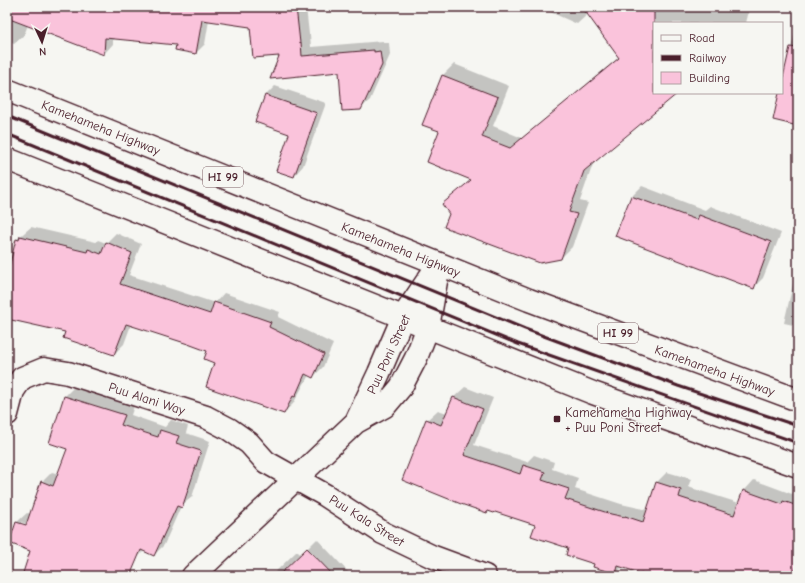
<svg xmlns="http://www.w3.org/2000/svg" width="805" height="583" font-family="'Comic Neue',sans-serif">
	<style>
		.shadow { fill: #0003; fill-rule: evenodd }
		.building { fill: #fac3db; stroke: #4a1f2b }
		.lines { fill: none; stroke-linecap: round; stroke-linejoin: round }
		.minor-casing { stroke: #4a1f2b; stroke-width: 25 }
		.tertiary-casing { stroke: #4a1f2b; stroke-width: 25 }
		.primary-casing { stroke: #4a1f2b; stroke-width: 25 }
		.minor { stroke: #f6f6f2; stroke-width: 22 }
		.tertiary { stroke: #f6f6f2; stroke-width: 22 }
		.primary { stroke: #f6f6f2; stroke-width: 22 }
		.rail { stroke: #4a1f2b; stroke-width: 3 }
		.poi-dot { fill: #4a1f2b; stroke: #f6f6f2; stroke-width: 1.5 }
		.labels { text-anchor: middle; stroke-width: 3; stroke-linejoin: round; paint-order: stroke }
		.shield { fill: #f6f6f2; stroke: #7e6067; stroke-width: 1 }
		.shield-label { font-size: 12px; font-weight: bold; fill: #4a1f2b }
		.street-label { font-size: 13px; fill: #4a1f2b; stroke: #f6f6f2 }
		.poi-label { font-size: 13px; fill: #4a1f2b; stroke: #f6f6f2; text-anchor: start }
	</style>
	<rect width="100%" height="100%" fill="#f6f6f2"/>
	<filter id="ink" filterUnits="userSpaceOnUse"><feTurbulence type="fractalNoise" baseFrequency=".025" numOctaves="2"/><feDisplacementMap in="SourceGraphic" scale="8" xChannelSelector="R" yChannelSelector="G"/><feConvolveMatrix kernelMatrix="1 2 1 2 8 2 1 2 1" color-interpolation-filters="sRGB"/></filter>
	<g filter="url(#ink)">
		<path class="shadow" d="M7,7H306L309,34H310L311,47L383,41V43H389L390,55L370,100L360,109L340,71L280,55L251,26L209,20L205,44L196,53L177,44L113,38V44L104,54L28,25L24,35L14,44L7,41Z
			M539,7H750L746,23H654V93H677L594,161L580,201L588,203L572,247L561,258L450,214L443,205L472,179L440,130L424,124L443,75L454,64L509,86L493,126L522,138L619,57L588,14L577,24Z
			M798,19V125L780,93H782V86Z
			M275,86L326,103L303,166L294,176L291,133L266,95Z
			M642,186L705,210L710,206L781,233L763,278L754,287L617,236L632,196Z
			M31,227L96,242L98,240L106,243L116,233L141,244L129,275L215,303L224,293L280,312L278,317L333,344L323,367L313,377L309,375L293,404L283,413L216,362L208,351L131,325L124,344L114,354L66,331L7,318V258L12,260L17,239Z
			M798,262V326L784,323Z
			M75,386L134,406L131,415L165,427L171,420L188,426L186,433L210,441L192,497L181,506L164,545L154,555L144,551L118,576H23L31,550L17,522L27,513L31,514L42,482L52,472L59,474L69,449L65,396ZM21,522L31,526L21,525Z
			M465,387L493,398L474,445L527,462L534,455L554,462L552,469L578,478L575,489L621,504L648,510L657,482L667,472L691,479L688,487L739,503L744,491L754,480L792,494L794,491L798,493V576H652L623,566L616,573L595,564L536,524L427,420L438,410L447,413L454,397Z
			M317,539L352,576H271L297,551L301,555Z"/>
		<path class="building" d="M7,7H125L144,9V7H271V10L296,7L300,43L301,42L302,56L374,50V52L380,51L382,65L361,110L342,111L339,72L270,79L279,56L253,58L250,27L202,20L196,54L175,50L176,45L105,38L104,55L7,18Z
			M582,7H654V93H678L584,171L569,212L577,214L561,259L540,263L444,227L449,214L442,204L471,180L427,162L439,131L422,125L442,75L498,97L482,137L510,148L619,58Z
			M790,47L798,48V126L773,120L779,93H782V82Z
			M265,95L317,113L294,177L276,171L289,134L255,122Z
			M631,196L697,220L699,215L771,242L754,289L615,236Z
			M20,236L87,252L88,249L101,254L106,242L132,253L120,284L210,314L214,302L271,322L269,327L324,354L313,378L305,374L295,397L293,396L284,414L206,387L214,363L204,359L207,351L188,344L126,324L114,355L63,338L65,332L7,319V276L16,239L19,240Z
			M64,396L125,415L121,425L158,437L160,430L179,436L176,443L201,451L182,508L177,506L154,556L141,550L130,576H22L30,551L9,543L16,522L26,525L41,481L53,486L67,449L49,443Z
			M453,397L483,409L464,455L520,474L523,465L545,472L542,480L569,489L565,499L611,514L625,517V516L643,522L656,482L681,490L679,497L734,515L743,490L782,504L783,501L798,506V561L793,576H649L618,566L616,574L593,567L594,564L566,555L568,548L531,536L535,525L495,512L494,513L488,511L487,513L461,504L402,480L426,419L441,425Z
			M307,548L334,576H278Z"/>
		<g class="lines">
			<g class="minor-casing">
				<path id="minor" d="M7,414L13,391L22,378L44,369L68,373L206,417L229,429L249,443L266,462L325,495L383,533L431,556L485,576"/>
			</g>
			<g class="tertiary-casing">
				<path id="tertiary" d="M356,422L379,373L403,317L434,271
					M193,576L356,422L385,406L401,387L416,358L428,327L439,264"/>
			</g>
			<g class="primary-casing">
				<path id="primary" d="M7,90L529,300L798,400
					M7,159L593,393L798,466"/>
			</g>
			<use href="#minor" class="minor"/>
			<use href="#tertiary" class="tertiary"/>
			<use href="#primary" class="primary"/>
			<path class="rail" d="M7,116L525,329L678,386L798,426
				M7,134L518,344L798,443"/>
		</g>
	</g>
	<rect class="poi-dot" x="553" y="415" width="8" height="8" rx="2"/>
	<g class="labels">
		<g class="shield">
			<rect x="203" y="167" width="40" height="20" rx="3"/>
			<rect x="598" y="323" width="40" height="20" rx="3"/>
		</g>
		<g class="shield-label">
			<text x="223" y="181">HI 99</text>
			<text x="618" y="337">HI 99</text>
		</g>
		<g class="street-label">
			<text transform="translate(101 127) rotate(22)" y="5">Kamehameha Highway</text>
			<text transform="translate(401 249) rotate(22)" y="5">Kamehameha Highway</text>
			<text transform="translate(388 354) rotate(-65)" y="5">Puu Poni Street</text>
			<text transform="translate(715 370) rotate(20)" y="5">Kamehameha Highway</text>
			<text transform="translate(147 398) rotate(18)" y="5">Puu Alani Way</text>
			<text transform="translate(367 520) rotate(32)" y="5">Puu Kala Street</text>
		</g>
		<g class="poi-label">
			<text x="565" y="417">Kamehameha Highway<tspan x="565" dy="15">+ Puu Poni Street</tspan></text>
		</g>
	</g>
	<rect width="805" height="583" fill="none" stroke="#f6f6f2" stroke-width="24"/>
	<rect x="12" y="12" width="781" height="559" fill="none" stroke="#4a1f2b" stroke-width="1.5" filter="url(#ink)"/>
	<rect x="653" y="22" width="130" height="72" fill="#f6f6f2" stroke="#b1a0a2"/>
	<rect x="661" y="35" width="20" height="6" fill="#f6f6f2" stroke="#b1a0a2"/>
	<text x="689" y="42" font-size="12" fill="#4a1f2b">Road</text>
	<rect x="661" y="55" width="20" height="6" fill="#4a1f2b" stroke="#b1a0a2"/>
	<text x="689" y="62" font-size="12" fill="#4a1f2b">Railway</text>
	<rect x="661" y="72" width="20" height="12" fill="#fac3db" stroke="#b1a0a2"/>
	<text x="689" y="82" font-size="12" fill="#4a1f2b">Building</text>
	<g transform="translate(42 42) rotate(176)" stroke="#f6f6f2" stroke-width="3" paint-order="stroke">
	<path d="M0-3L7 15L0 10L-7 15Z" fill="#4a1f2b"/>
	<text y="-6" font-size="11" font-weight="bold" text-anchor="middle" fill="#4a1f2b">N</text>
	</g>
</svg>
